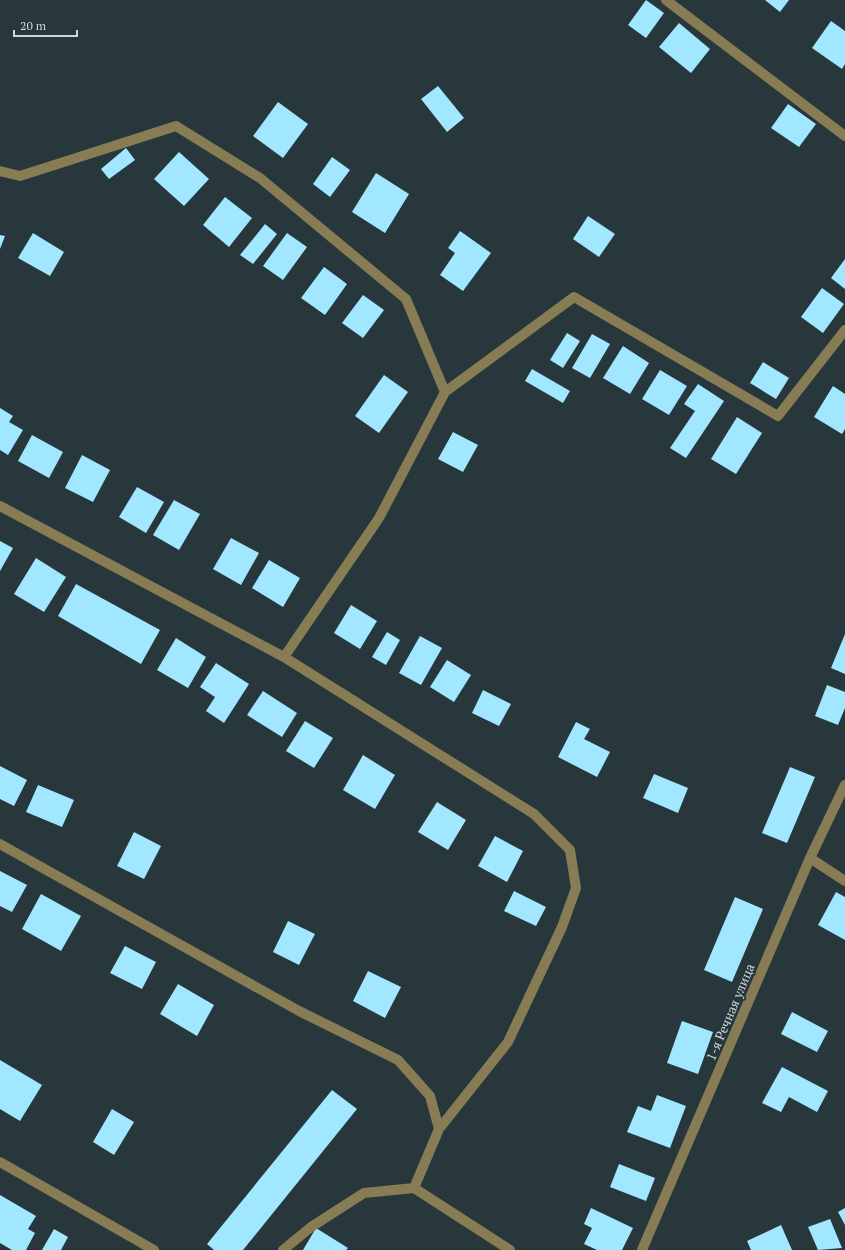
<svg xmlns="http://www.w3.org/2000/svg" width="845" height="1250" font-family="'PT Serif',serif">
	<style>
		.building { fill: #a0e7ff }
		.lines { fill: none; stroke-linecap: round; stroke-linejoin: round }
		.minor { stroke: #877c54; stroke-width: 10 }
		.labels { text-anchor: middle; stroke-width: 4; stroke-linejoin: round; paint-order: stroke }
		.street-label { font-size: 13px; fill: #ced8db; stroke: #28373c }
	</style>
	<rect width="100%" height="100%" fill="#28373c"/>
	<path class="building" d="M646,0L664,13L646,38L628,25Z
		M765,0H789L780,12Z
		M831,21L845,31V64L842,69L812,48Z
		M679,23L710,49L691,73L659,47Z
		M438,86L464,118L447,132L421,99Z
		M278,102L308,124L283,158L253,136Z
		M788,104L816,124L799,147L771,128Z
		M126,148L135,160L109,179L101,169Z
		M179,152L209,179L184,206L154,179Z
		M332,157L350,170L330,197L313,184Z
		M376,173L409,194L385,233L352,212Z
		M225,197L252,218L229,247L203,225Z
		M588,216L615,234L599,257L573,239Z
		M265,224L277,234L253,264L240,255Z
		M460,231L491,253L463,291L440,275L455,253L448,248Z
		M33,233L64,252L50,276L18,258Z
		M287,233L307,247L283,280L263,266Z
		M0,235L5,236L0,249Z
		M845,259V289L831,278Z
		M324,267L347,284L325,315L301,298Z
		M822,288L844,304L823,333L801,317Z
		M363,295L384,310L363,338L342,323Z
		M567,333L580,341L563,368L550,360Z
		M592,334L610,344L590,378L572,368Z
		M623,346L649,363L630,394L603,378Z
		M763,362L789,378L776,399L750,383Z
		M532,369L570,391L563,403L525,381Z
		M660,370L687,386L669,415L642,399Z
		M384,375L408,392L379,433L355,416Z
		M698,384L724,401L686,458L670,448L695,411L684,404Z
		M833,386L845,394V429L842,434L814,417Z
		M0,408L13,416L9,422L23,430L8,455L0,450Z
		M737,417L762,433L736,474L711,459Z
		M453,432L478,445L463,472L438,459Z
		M32,435L63,452L49,478L18,461Z
		M82,455L110,470L93,502L65,488Z
		M137,487L164,502L146,533L119,517Z
		M174,500L200,514L179,550L153,535Z
		M231,538L259,553L241,585L213,569Z
		M0,541L13,548L0,571Z
		M36,558L66,577L44,612L14,594Z
		M269,560L300,578L283,607L252,588Z
		M76,584L160,630L141,664L58,616Z
		M351,605L377,621L360,649L334,633Z
		M387,632L400,640L386,665L372,657Z
		M845,634V674L831,668Z
		M420,636L442,648L421,685L399,673Z
		M176,638L206,657L188,688L157,670Z
		M447,660L471,675L454,702L430,687Z
		M216,663L249,684L224,723L206,711L215,697L200,687Z
		M827,685L845,692V708L838,725L815,716Z
		M483,690L511,704L499,726L472,713Z
		M263,691L297,713L282,737L247,715Z
		M305,721L333,738L314,768L286,751Z
		M576,722L590,729L584,739L610,752L597,777L558,757Z
		M363,755L395,775L375,809L343,790Z
		M0,766L27,780L14,806L0,799Z
		M790,767L815,777L787,843L762,833Z
		M654,774L688,788L678,813L643,798Z
		M38,785L74,800L62,827L26,812Z
		M437,802L466,820L448,850L418,832Z
		M134,832L161,846L144,879L117,866Z
		M495,836L523,851L507,882L478,866Z
		M0,871L27,885L12,912L0,906Z
		M514,891L546,907L536,926L504,911Z
		M836,892L845,897V940L818,925Z
		M41,894L81,916L61,951L22,929Z
		M735,897L763,909L732,982L704,970Z
		M288,921L315,934L299,965L273,952Z
		M125,946L156,962L142,989L110,973Z
		M368,971L401,987L385,1018L353,1001Z
		M178,984L214,1005L197,1036L160,1014Z
		M792,1012L828,1031L817,1052L781,1034Z
		M682,1021L713,1032L698,1074L667,1063Z
		M0,1060L42,1085L20,1121L0,1109Z
		M782,1067L828,1091L817,1112L789,1097L781,1112L762,1103Z
		M332,1090L357,1109L243,1250H214L207,1244Z
		M657,1095L686,1106L670,1148L627,1132L638,1106L651,1111Z
		M112,1109L134,1122L114,1155L93,1142Z
		M619,1164L655,1178L646,1201L610,1187Z
		M0,1195L36,1216L28,1229L35,1233L26,1250H12L0,1243Z
		M591,1208L633,1228L622,1250H597L584,1244L592,1228L584,1224Z
		M845,1208V1225L838,1212Z
		M830,1219L842,1248L818,1250L808,1227Z
		M781,1225L792,1250H751L747,1241Z
		M316,1228L348,1248L346,1250H303Z
		M54,1229L68,1237L61,1250H42Z"/>
	<g class="lines">
		<path class="minor" d="M666,0L845,136
			M0,171L20,176L176,126L260,178L406,299L445,392
			M0,506L284,657L534,814L570,850L576,888L562,927L508,1042L439,1129L414,1188L510,1250
			M284,657L379,518L445,392L574,297L778,416L845,330
			M0,844L299,1011L398,1060L430,1096L439,1129
			M810,858L845,881
			M0,1162L154,1250
			M283,1250L311,1227L364,1193L414,1188
			M642,1250L810,858L845,785"/>
	</g>
	<g class="labels">
		<g class="street-label">
			<text transform="translate(730 1012) rotate(-67)" y="5">1-я Речная улица</text>
		</g>
	</g>
	<path d="M14 30v6h63v-6" fill="none" stroke="#ced8db" stroke-width="2"/>
	<text x="20" y="30" font-size="12" fill="#ced8db" stroke="#28373c" stroke-width="3" paint-order="stroke">20 m</text>
</svg>
